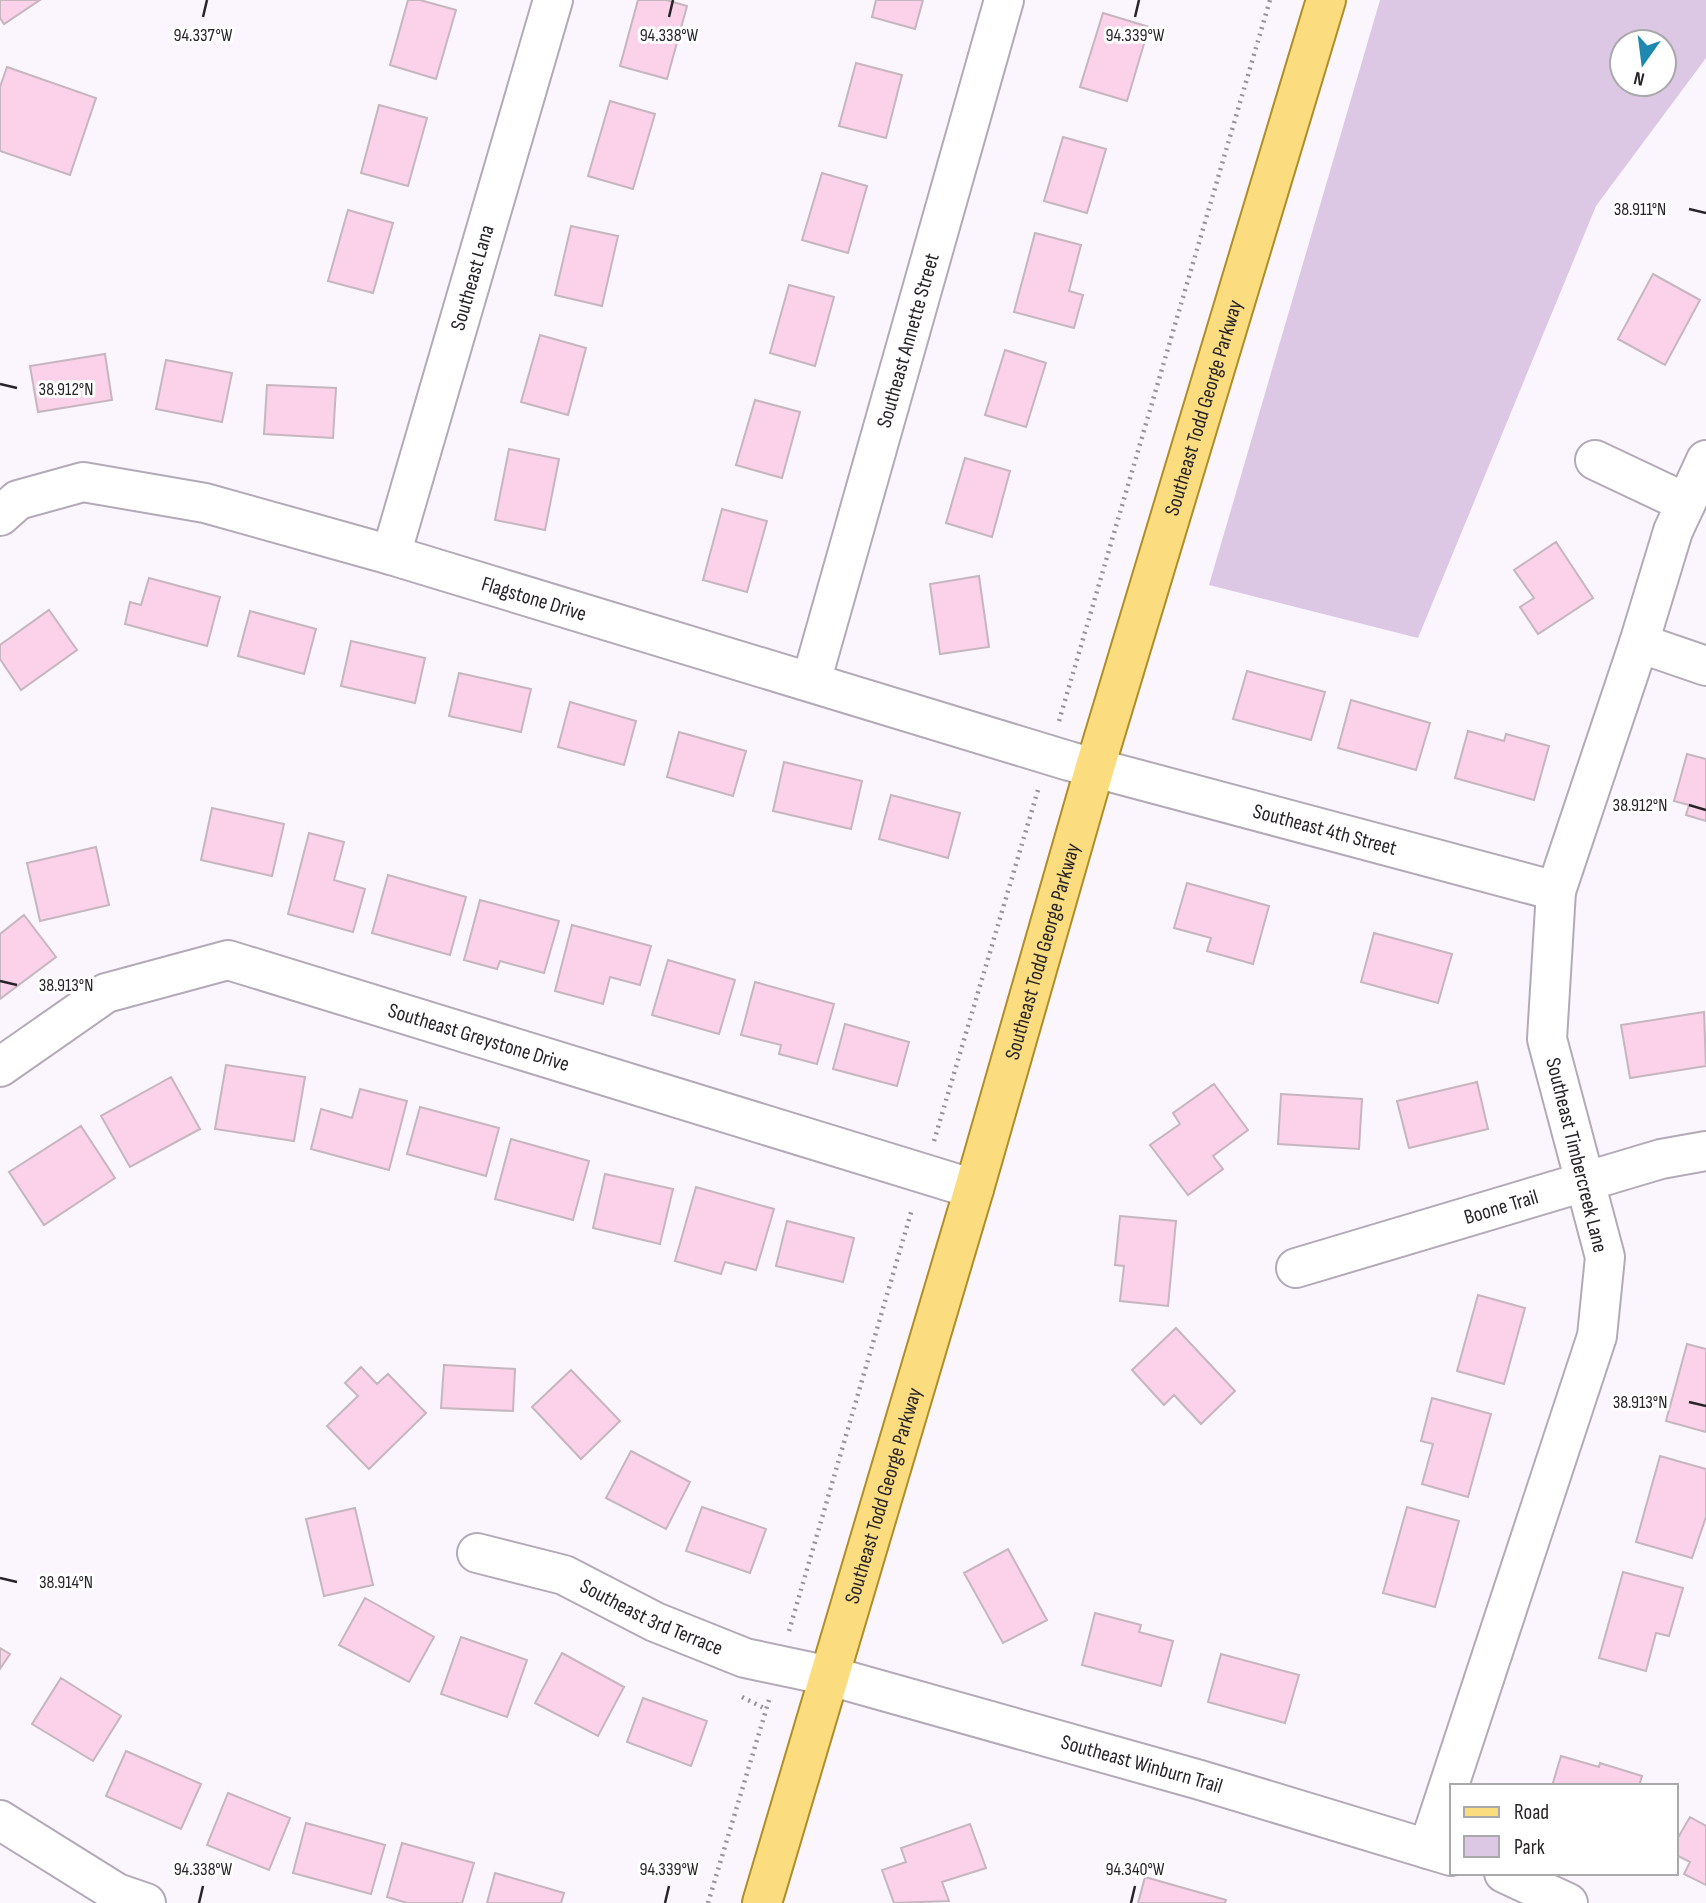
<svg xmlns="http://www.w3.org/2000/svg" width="1706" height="1903" font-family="'Sofia Sans Condensed',sans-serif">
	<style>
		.green { fill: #dcc8e5; fill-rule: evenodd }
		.building { fill: #fbd2e9; stroke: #c6b6bf; stroke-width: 2 }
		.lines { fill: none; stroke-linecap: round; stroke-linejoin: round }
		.minor-casing { stroke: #b3aab8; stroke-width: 42 }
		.major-casing { stroke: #af8e2a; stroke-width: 42 }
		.path { stroke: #98939a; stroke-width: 4.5; stroke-dasharray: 2 5; stroke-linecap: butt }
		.minor { stroke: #fff; stroke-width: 38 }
		.major { stroke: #fbdd7f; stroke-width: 38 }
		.ticks { fill: none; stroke: #28252a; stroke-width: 2.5 }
		.labels { text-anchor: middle; stroke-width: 6; stroke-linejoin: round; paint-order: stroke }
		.street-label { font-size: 21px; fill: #28252a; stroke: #fff }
		.ticks-label { font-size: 18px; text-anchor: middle; fill: #28252a; stroke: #fff; stroke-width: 6; stroke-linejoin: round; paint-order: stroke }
	</style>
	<rect width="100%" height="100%" fill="#fbf5fe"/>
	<path class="green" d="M1380,0H1706V58L1596,206L1418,638L1209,585ZM1622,42H1664V84H1622Z"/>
	<path class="building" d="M0,0H40L4,24L0,18Z
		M408,0H420L456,10L436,79L390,65Z
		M638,0H666L687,6L667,79L620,66Z
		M876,0H923L915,29L872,17Z
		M1103,13L1149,27L1127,101L1080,87Z
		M856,63L902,75L886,138L839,126Z
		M7,67L96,98L70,175L0,151V87Z
		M610,101L655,114L633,189L588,176Z
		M379,105L427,118L408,186L361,173Z
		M1063,137L1106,149L1087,213L1044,201Z
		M822,173L867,186L848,253L802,240Z
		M348,210L393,223L373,293L328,281Z
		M571,226L618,236L602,306L555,295Z
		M1035,233L1081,245L1069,291L1083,295L1074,328L1014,312Z
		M1653,274L1700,300L1665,365L1618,339Z
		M789,285L834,297L815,366L770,353Z
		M540,335L586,348L568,415L521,402Z
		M1005,350L1046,363L1026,427L985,415Z
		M105,354L112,400L38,412L30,366Z
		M166,360L232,373L222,422L156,409Z
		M267,385L336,388L333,438L264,434Z
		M755,400L800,412L782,478L736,465Z
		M509,449L559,459L545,530L495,520Z
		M965,458L1010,471L992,537L946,523Z
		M722,509L767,521L747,592L703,580Z
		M1556,542L1593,598L1538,634L1520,607L1534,598L1514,570Z
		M979,576L989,647L940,654L930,584Z
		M149,578L220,597L207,646L125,624L130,602L141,605Z
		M49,610L77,650L21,690L0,659V645Z
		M250,611L316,629L304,674L238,656Z
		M351,641L425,658L415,703L341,686Z
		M1247,671L1325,692L1311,740L1233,719Z
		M459,673L531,689L521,732L449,716Z
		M1351,700L1430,723L1416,770L1338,748Z
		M570,702L636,721L624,765L558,747Z
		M1468,731L1504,741L1506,734L1549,746L1534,800L1455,778Z
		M679,732L746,751L733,796L667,777Z
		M1687,754L1706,759V821L1686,815L1689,805L1674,801Z
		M784,762L862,781L851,829L773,811Z
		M891,795L960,813L948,858L879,839Z
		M212,808L284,824L272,876L201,860Z
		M309,833L344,842L334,880L365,889L353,932L288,914Z
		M96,847L109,905L40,921L27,863Z
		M388,875L466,897L450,955L372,933Z
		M1187,883L1269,906L1253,964L1207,951L1211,938L1174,928Z
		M480,900L559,921L544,973L500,961L497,969L464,960Z
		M24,915L56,957L0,999V934Z
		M572,925L651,946L640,985L610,977L603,1004L555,991Z
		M1374,933L1452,954L1438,1003L1361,982Z
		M668,960L735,980L719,1034L652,1015Z
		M755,982L834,1004L817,1064L779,1054L781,1045L741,1035Z
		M1704,1012L1706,1066L1630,1078L1621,1025Z
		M845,1024L909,1042L897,1086L833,1069Z
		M226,1065L305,1077L294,1141L215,1129Z
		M171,1077L200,1129L130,1167L101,1116Z
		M1477,1082L1488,1129L1409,1148L1397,1101Z
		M1214,1084L1248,1130L1213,1156L1223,1169L1188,1195L1150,1145L1180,1124L1173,1113Z
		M360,1089L407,1101L389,1170L311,1149L321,1109L352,1118Z
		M1281,1094L1362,1099L1359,1149L1278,1144Z
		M420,1107L499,1128L486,1176L407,1154Z
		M81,1126L115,1178L44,1225L9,1172Z
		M511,1139L589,1161L573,1220L495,1199Z
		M605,1174L673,1189L660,1244L593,1228Z
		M696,1187L774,1209L756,1270L725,1262L721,1274L675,1261Z
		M1120,1216L1176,1221L1168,1306L1120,1301L1124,1266L1115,1265Z
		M787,1221L854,1238L843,1282L776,1266Z
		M1478,1295L1525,1308L1504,1384L1457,1371Z
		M1176,1328L1235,1391L1201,1424L1174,1395L1164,1405L1132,1370Z
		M1687,1344L1706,1349V1432L1666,1421Z
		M444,1365L515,1369L513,1411L441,1408Z
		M361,1367L377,1384L388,1374L426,1413L369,1469L327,1426L358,1396L345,1383Z
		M571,1370L620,1421L581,1459L532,1407Z
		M1432,1398L1491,1414L1468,1497L1422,1484L1433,1444L1421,1441Z
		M631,1451L690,1482L666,1529L606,1498Z
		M1660,1456L1706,1469V1517L1692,1558L1636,1542Z
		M702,1507L766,1529L750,1573L686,1551Z
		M1407,1507L1459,1521L1435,1607L1383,1593Z
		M355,1508L373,1585L324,1596L306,1519Z
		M1008,1549L1047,1620L1003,1643L964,1573Z
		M1623,1572L1683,1588L1669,1636L1656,1633L1646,1671L1599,1658Z
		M365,1598L434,1637L409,1682L339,1645Z
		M1095,1613L1141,1625L1139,1632L1173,1641L1161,1686L1082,1665Z
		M461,1637L527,1660L507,1717L441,1694Z
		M0,1648L10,1654L0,1669Z
		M562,1653L624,1687L598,1736L535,1703Z
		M1221,1654L1299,1675L1285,1723L1208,1702Z
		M61,1678L121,1716L93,1761L32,1724Z
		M643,1698L707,1721L691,1766L627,1742Z
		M126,1751L201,1784L181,1829L106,1796Z
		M1561,1756L1599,1767L1600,1763L1642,1776L1639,1786H1552Z
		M228,1793L290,1818L269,1870L207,1845Z
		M1690,1817L1706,1826V1885L1684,1874L1690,1862L1676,1855V1841Z
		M306,1823L385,1845L371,1894L293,1873Z
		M970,1824L986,1868L942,1882L949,1901L894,1903L882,1870L906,1862L901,1848Z
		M402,1843L474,1863L462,1903H407L387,1897Z
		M495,1873L564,1893L561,1903H487Z
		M1145,1877L1226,1900L1225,1903H1138Z"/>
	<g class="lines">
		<g class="minor-casing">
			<g id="minor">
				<path d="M1595,460L1686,503"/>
				<path id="s1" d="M0,516L18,500L83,482L205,503L391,555L1069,761L1556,891"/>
				<path id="s2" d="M391,555L553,0"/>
				<path d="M1639,643L1706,666"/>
				<path id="s3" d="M811,682L1004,0"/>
				<path id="s4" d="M0,1067L106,993L228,960L974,1189"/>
				<path id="s5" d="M1296,1268L1661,1159L1706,1151"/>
				<path id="s6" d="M477,1553L564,1575L655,1622L745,1658L830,1676L1200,1780L1451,1856"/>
				<path d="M0,1820L117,1893L146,1903"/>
				<path d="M1428,1849L1597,1336L1605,1257L1547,1039L1556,891L1639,643L1673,531L1706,460"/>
				<path d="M1504,1873L1568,1903"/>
			</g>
		</g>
		<g class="major-casing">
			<g id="major">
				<path id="s7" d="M762,1903L974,1189L1095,767L1326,0"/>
			</g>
		</g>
		<path class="path" d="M1059,721L1270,0
			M934,1141L1038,790
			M789,1631L912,1209
			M742,1697L766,1709
			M708,1903L769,1700"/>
		<use href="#minor" class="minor"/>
		<use href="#major" class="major"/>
	</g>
	<path class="ticks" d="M203,17L207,0M669,17L673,0M1135,17L1139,0M1689,209L1706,213M0,384L17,388M1689,805L1706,810M0,981L17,985M1689,1402L1706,1406M0,1578L17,1582M199,1903L203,1886M665,1903L669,1886M1131,1903L1135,1886"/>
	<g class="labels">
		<g class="street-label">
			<text dy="7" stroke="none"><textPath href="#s2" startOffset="289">Southeast Lana</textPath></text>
			<text dy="7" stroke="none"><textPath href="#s3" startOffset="355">Southeast Annette Street</textPath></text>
			<text dy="7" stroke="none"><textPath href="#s7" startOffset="1559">Southeast Todd George Parkway</textPath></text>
			<text dy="7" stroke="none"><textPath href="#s1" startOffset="558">Flagstone Drive</textPath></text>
			<text dy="7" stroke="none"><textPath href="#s1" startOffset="1382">Southeast 4th Street</textPath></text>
			<text dy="7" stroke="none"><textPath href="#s7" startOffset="992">Southeast Todd George Parkway</textPath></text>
			<text dy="7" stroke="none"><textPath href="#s4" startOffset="518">Southeast Greystone Drive</textPath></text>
			<text transform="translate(1577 1155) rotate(76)" y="7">Southeast Timbercreek Lane</text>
			<text dy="7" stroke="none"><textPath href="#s5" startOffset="214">Boone Trail</textPath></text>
			<text dy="7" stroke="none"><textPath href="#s7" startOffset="425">Southeast Todd George Parkway</textPath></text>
			<text dy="7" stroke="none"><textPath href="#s6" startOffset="187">Southeast 3rd Terrace</textPath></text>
			<text dy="7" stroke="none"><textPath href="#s6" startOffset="700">Southeast Winburn Trail</textPath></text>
		</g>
	</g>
	<g class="ticks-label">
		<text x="669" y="41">94.338°W</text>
		<text x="203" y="41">94.337°W</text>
		<text x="1135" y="41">94.339°W</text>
		<text x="1640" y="215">38.911°N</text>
		<text x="66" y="395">38.912°N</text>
		<text x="1640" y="811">38.912°N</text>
		<text x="66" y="991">38.913°N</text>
		<text x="1640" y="1408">38.913°N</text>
		<text x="66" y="1588">38.914°N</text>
		<text x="203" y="1875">94.338°W</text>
		<text x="669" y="1875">94.339°W</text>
		<text x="1135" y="1875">94.340°W</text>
	</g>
	<rect x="1450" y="1784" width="228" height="91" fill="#ffffff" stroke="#a9a8aa" stroke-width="2"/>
	<rect x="1464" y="1807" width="35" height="10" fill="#fbdd7f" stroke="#a9a8aa" stroke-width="2"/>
	<text x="1514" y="1819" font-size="21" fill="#28252a">Road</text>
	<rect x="1464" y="1836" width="35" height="21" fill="#dcc8e5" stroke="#a9a8aa" stroke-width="2"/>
	<text x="1514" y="1854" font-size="21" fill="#28252a">Park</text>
	<g transform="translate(1643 63) rotate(194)"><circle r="33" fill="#ffffff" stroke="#a9a8aa" stroke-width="2"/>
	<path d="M0-5L12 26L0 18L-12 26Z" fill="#1e89b0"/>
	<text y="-10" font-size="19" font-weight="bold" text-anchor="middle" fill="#28252a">N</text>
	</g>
</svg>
